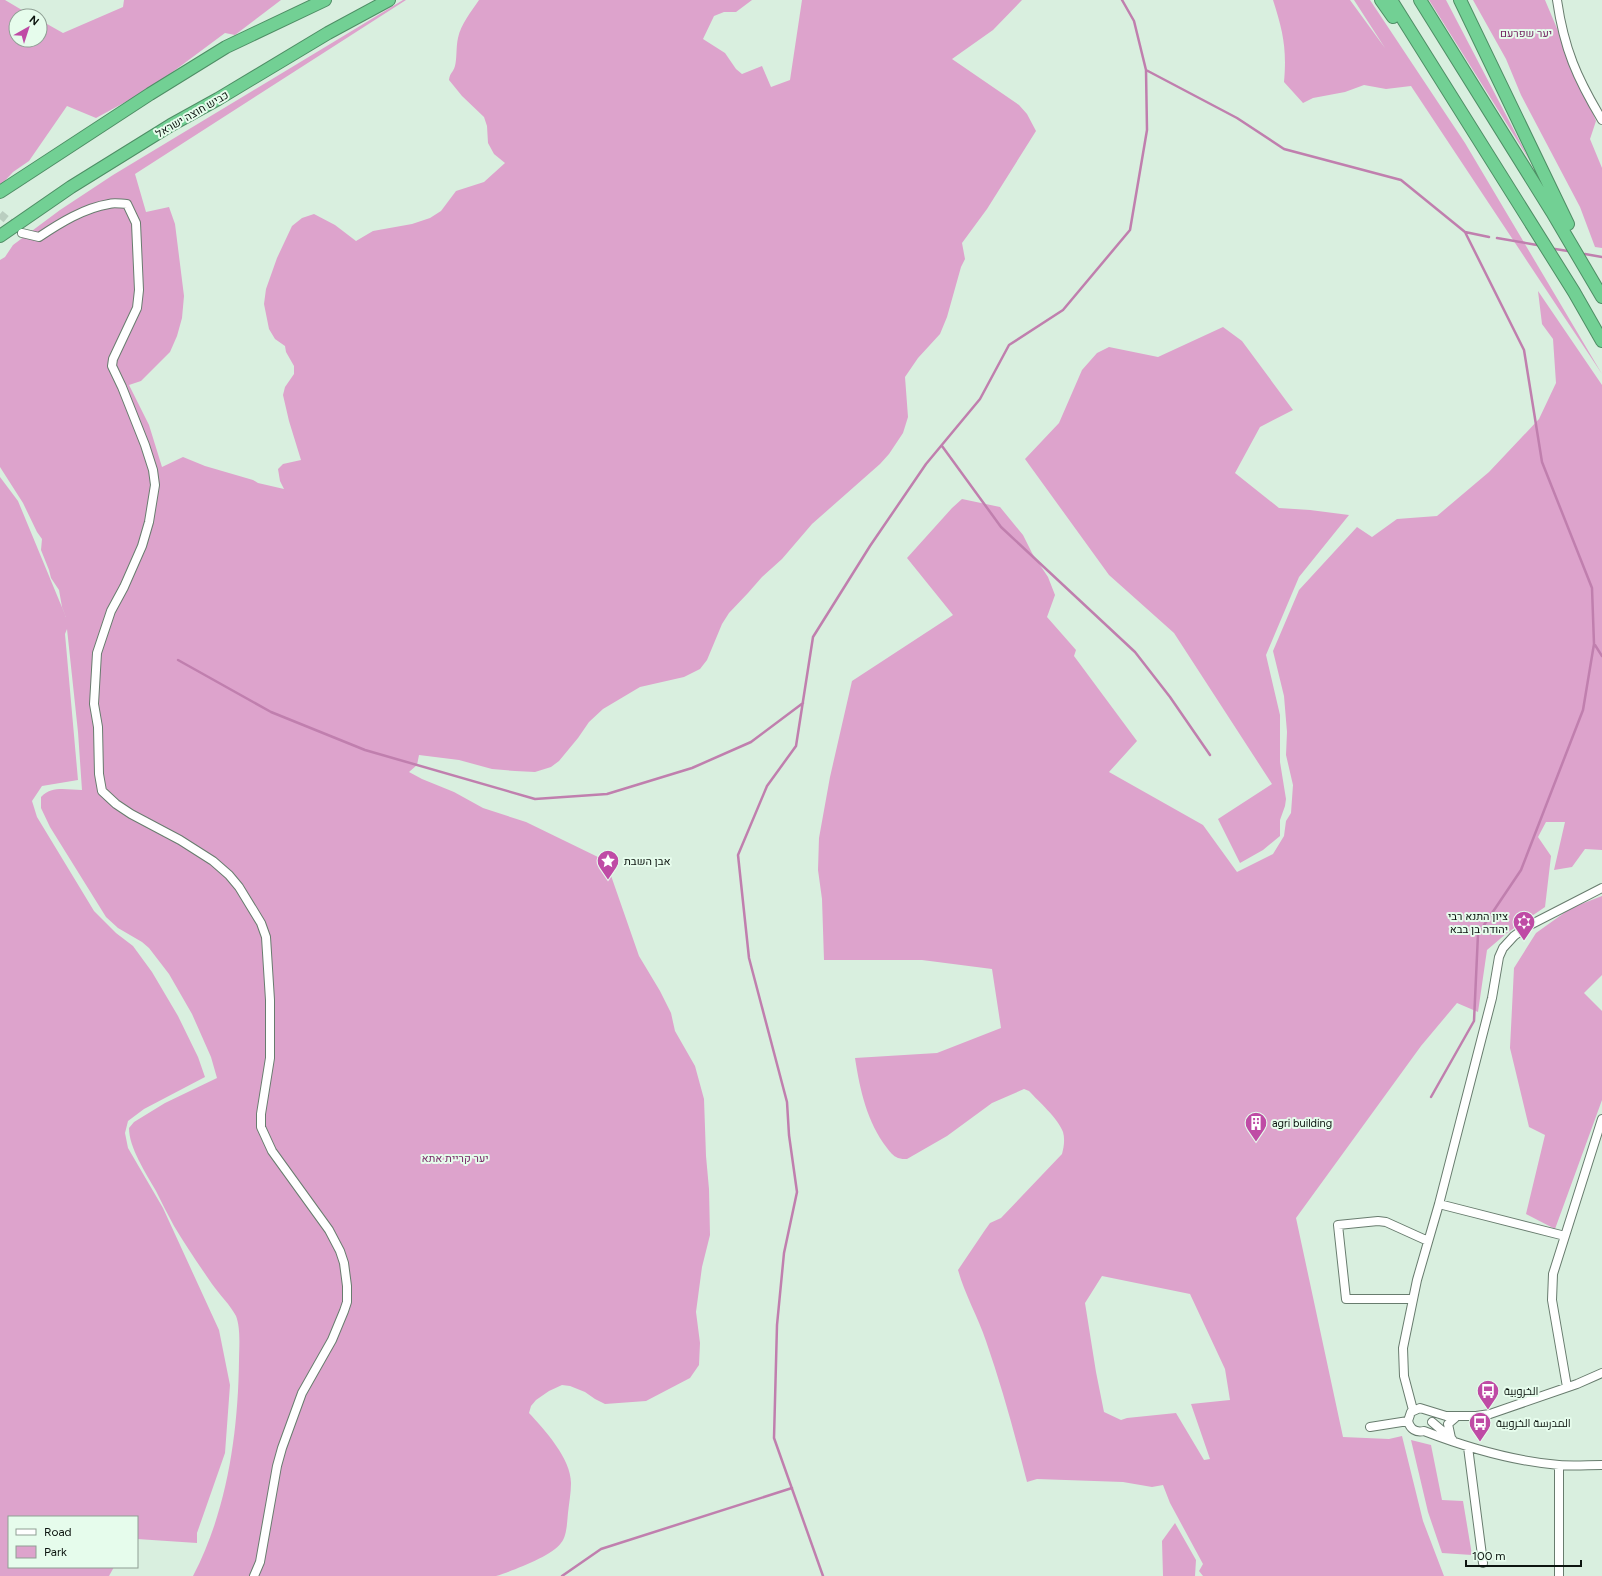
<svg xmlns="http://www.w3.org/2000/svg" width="1602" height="1576" font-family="Figtree,Cairo,Heebo,sans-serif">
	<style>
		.green { fill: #dda3cc; fill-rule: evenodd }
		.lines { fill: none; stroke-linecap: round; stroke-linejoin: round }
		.stream { stroke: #c07fae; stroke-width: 2.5 }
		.minor-tunnel { stroke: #bacec0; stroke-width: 8; stroke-dasharray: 8 4; stroke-linecap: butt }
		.minor-casing { stroke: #687c6e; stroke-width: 10 }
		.highway-casing { stroke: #4e8e65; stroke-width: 14 }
		.minor { stroke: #fff; stroke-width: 8 }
		.highway { stroke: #72d094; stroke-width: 12 }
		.labels { text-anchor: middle; stroke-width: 4; stroke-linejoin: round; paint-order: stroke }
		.park-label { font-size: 11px; fill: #772966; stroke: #e6fcec }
		.street-label { font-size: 11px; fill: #0c140f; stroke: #e6fcec }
		.poi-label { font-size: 11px; fill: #0c140f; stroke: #e6fcec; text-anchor: start }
	</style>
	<rect width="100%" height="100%" fill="#d9efdf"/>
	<path class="green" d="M0,0H5L32,16H16V40H40V20L63,33L123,7L124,0H281L235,35L225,33L151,88L96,118L67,106L29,161L13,172L0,186Z
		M403,0H406L135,174L146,212L169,207L175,224L184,296L182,318L177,336L170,352L141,381L129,385L149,425L162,467L183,457L205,466L253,480L258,483L284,489L280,481L278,469L283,464L301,460L289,421L283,395L285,387L294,374V366L286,352L285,346L275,339L269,329L264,304L266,289L277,258L292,226L302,218L314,214L335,225L356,241L373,231L412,224L430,218L441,211L456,191L484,182L505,163L494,154L488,143L487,126L484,117L462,96L449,80C450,72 453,73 455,66C457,59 456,46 458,38C461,24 471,12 479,0H752L736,12H724L714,16L703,39L725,53L736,69L742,74L762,66L771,87L790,80L802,0H1022L993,30L952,59L1019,105L1027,114L1036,131L987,209L962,243L965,259L961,267L947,317L940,334L918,358L905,377L908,417L903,433L889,454L880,464L812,524L782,559L762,577L748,593L729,613L722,624L707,660L700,669L684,677L640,687L603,709L589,722L578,738L559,761L551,767L535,772L515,771L492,769L459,760L419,755L417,765L409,772L422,779L454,792L483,808L526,822L600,858L608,867L639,956L660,991L671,1013L675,1031L695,1066L704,1099L706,1156L709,1189L710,1235L702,1267L696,1312L700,1343L699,1365L690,1378L646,1401L605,1404L595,1399L585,1392L570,1386L562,1385L549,1391L536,1400L531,1406L529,1413C545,1430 571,1459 571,1483C571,1493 569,1503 568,1513C567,1522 567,1536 561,1543C552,1556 512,1571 496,1576H193C227,1511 238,1434 239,1361C239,1348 241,1329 236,1316C231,1306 219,1294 212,1284C199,1265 186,1246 174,1226C168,1215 162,1203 156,1191C146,1173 129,1148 129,1128L134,1122L165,1103L217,1078L211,1057L192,1014L169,974L149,948L142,942L118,928L106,917L50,827L41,808V797C52,785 68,790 82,790L78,732L67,629L65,634L78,780L42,786L32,801L37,817L94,911L116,933L133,946L152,972L178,1016L198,1057L205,1077L144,1109L128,1121L125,1133L128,1148L163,1208L219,1330L230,1385L225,1453L197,1533V1543L137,1539V1517H9V1567H114L109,1576H0V477L18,501L66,617L62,607L59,590L51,578L49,570L41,550L42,539L37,532L23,503L0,467V260L5,257L13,245L60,210L113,175Z
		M1273,0H1350L1385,48L1354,0H1370L1465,143L1602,374L1411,86L1386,89L1364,85L1345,92L1313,98L1303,103L1284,82C1287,49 1283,31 1273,0Z
		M1429,0H1446L1530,161Z
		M1473,0H1545L1596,121L1590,139L1602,168V248L1595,247L1580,207L1521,95L1506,59Z
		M1538,291L1602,385V850L1585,849L1572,867L1554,870L1565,822H1546L1538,837L1551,856L1545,907L1507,933L1487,950L1478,1012L1457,1003L1421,1046L1296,1218L1343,1437L1389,1439L1402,1436L1423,1521L1444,1576H1203L1199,1571L1203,1564L1170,1503L1163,1485L1152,1487L1123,1482L1037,1479L1027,1482C1015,1435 1002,1387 986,1341C978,1317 965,1295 958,1270L985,1230L990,1223L1001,1218L1062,1154C1064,1147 1065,1139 1063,1132C1058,1118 1039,1102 1029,1091L1024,1089L992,1103L947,1136L907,1159C904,1159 901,1159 898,1158C893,1156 890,1152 887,1148C867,1122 860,1090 855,1058L937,1053L1001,1028L992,969L922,960H824L822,899L818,870L819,838L830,777L852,681L953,615L907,558L952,508L962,499L1000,507L1023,535L1032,553L1048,577L1055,595L1047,617L1076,650L1074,656L1137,741L1109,772L1203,825L1237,872L1273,854L1284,836L1286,821L1291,813L1293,785L1286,755L1287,732L1284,696L1273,651L1299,590L1357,527L1372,537L1397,519L1437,516L1489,472L1539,419L1556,383L1553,339L1542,324ZM1102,1276L1190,1294L1225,1369L1230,1400L1191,1404L1210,1459L1204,1460L1176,1413L1127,1418L1121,1420L1104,1412L1096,1372L1085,1303Z
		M1223,327L1242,341L1293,410L1260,427L1235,473L1279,508L1310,510L1349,515L1299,577L1266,655L1280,715V762L1286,799L1285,806L1280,820V836L1263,850L1240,863L1218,819L1272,784L1174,633L1109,575L1025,459L1059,423L1082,370L1097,353L1109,347L1158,357Z
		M1602,896V975L1584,993L1602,1011V1100L1555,1229L1526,1214L1545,1135L1529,1127L1510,1048L1514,968L1536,933L1571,908Z
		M1411,1440L1431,1445L1442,1500L1463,1501L1472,1555L1442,1553L1428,1512Z
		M1175,1523L1196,1560L1195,1576H1163L1162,1541Z"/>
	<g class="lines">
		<path class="stream" d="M1146,70L1237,118L1284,149L1401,180L1465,232L1524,350L1542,462L1592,588L1594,644L1583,710L1521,870L1478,934L1474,1021L1431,1097
			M1465,232L1489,237
			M1497,238L1537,245
			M1555,249L1568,251
			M1585,254L1602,257
			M942,446L1001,527L1135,652L1170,697L1210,755
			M1595,645L1602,656
			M178,660L271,712L365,750L535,799L607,794L692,768L751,742L803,703
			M562,1576L601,1549L792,1488
			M823,1576L774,1438L777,1325L784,1253L797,1192L789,1135L787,1102L749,958L738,855L767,786L796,746L813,637L870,546L926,464L980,399L1009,345L1063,310L1130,230L1147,130L1146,70L1134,21L1122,0"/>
		<path class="minor-tunnel" d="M0,214L18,229"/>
		<g class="minor-casing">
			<path id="minor" d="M1557,0C1564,49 1577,78 1602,120
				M22,233L39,237C60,223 84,208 109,204C114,202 121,204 127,204L136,223L139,290L137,308L113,359L112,366L122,387L145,445L153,470L155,485L149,522L142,546L124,587L111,611L97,653L94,704L98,727L99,774L102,791L116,804L131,814L180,840L213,861L229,875L239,887L261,923L266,937L270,1000V1058L261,1114V1127L272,1151L329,1230L340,1251L344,1263L347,1286V1302L344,1311L332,1340L302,1393L282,1448L277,1466L260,1562L254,1576
				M1439,1204L1565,1236
				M1413,1299H1346L1338,1225L1378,1221L1386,1222L1428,1241
				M1602,1373L1577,1384L1490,1414L1476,1416H1446L1420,1408L1411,1412L1408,1421C1410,1429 1416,1433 1424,1431C1468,1448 1512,1461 1559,1465C1573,1466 1588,1465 1602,1465
				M1567,1387L1552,1300L1553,1274L1602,1119
				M1413,1410L1404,1376L1403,1348L1417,1280L1439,1204L1492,998L1499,957L1503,948L1514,936L1528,926L1602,888
				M1432,1422L1452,1439
				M1370,1427L1408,1421
				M1451,1438L1448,1424L1455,1418
				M1468,1447L1483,1563
				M1559,1465V1576"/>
		</g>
		<g class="highway-casing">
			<path id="highway" d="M1381,0L1393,17
				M1391,0L1574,292L1602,341
				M1420,0L1552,212L1602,297
				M1460,0L1568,224
				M0,192L150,94L226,47L325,0
				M0,236L71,187L171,125L218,99L328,33L389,0"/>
		</g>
		<use href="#minor" class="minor"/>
		<use href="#highway" class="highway"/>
	</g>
	<defs>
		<g id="sight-pin" transform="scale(1.15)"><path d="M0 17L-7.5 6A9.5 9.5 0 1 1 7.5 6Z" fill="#bf4ba5" stroke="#e6fcec"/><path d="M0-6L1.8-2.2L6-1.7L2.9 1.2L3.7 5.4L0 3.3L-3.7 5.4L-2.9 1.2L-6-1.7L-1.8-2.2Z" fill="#fff"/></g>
		<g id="synagogue-pin" transform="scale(1.15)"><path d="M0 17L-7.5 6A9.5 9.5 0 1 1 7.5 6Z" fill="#bf4ba5" stroke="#e6fcec"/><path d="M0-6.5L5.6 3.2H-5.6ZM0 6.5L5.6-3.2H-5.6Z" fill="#fff"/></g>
		<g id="building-pin" transform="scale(1.15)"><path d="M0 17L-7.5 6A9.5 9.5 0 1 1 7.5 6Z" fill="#bf4ba5" stroke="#e6fcec"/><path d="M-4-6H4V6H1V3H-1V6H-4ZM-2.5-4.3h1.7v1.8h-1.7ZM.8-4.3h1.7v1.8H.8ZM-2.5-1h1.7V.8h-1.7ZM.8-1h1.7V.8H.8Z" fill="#fff"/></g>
		<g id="bus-pin" transform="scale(1.15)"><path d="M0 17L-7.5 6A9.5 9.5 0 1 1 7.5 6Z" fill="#bf4ba5" stroke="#e6fcec"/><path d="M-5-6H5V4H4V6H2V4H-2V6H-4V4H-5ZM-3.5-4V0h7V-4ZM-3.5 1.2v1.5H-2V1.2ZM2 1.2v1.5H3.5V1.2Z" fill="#fff"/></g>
	</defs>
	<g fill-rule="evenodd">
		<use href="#sight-pin" x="608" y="861"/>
		<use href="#synagogue-pin" x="1524" y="922"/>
		<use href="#building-pin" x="1256" y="1123"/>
		<use href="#bus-pin" x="1488" y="1391"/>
		<use href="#bus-pin" x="1480" y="1423"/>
	</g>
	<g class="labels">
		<g class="park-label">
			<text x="1526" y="37">יער שפרעם</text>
			<text x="455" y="1162">יער קריית אתא</text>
		</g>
		<g class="street-label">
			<text transform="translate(192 114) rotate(-30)" y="4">כביש חוצה ישראל</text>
		</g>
		<g class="poi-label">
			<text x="624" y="865">אבן השבת</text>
			<text x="1508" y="920" text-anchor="end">ציון התנא רבי<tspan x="1508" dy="13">יהודה בן בבא</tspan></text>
			<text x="1272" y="1127">agri building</text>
			<text x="1504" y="1395">الخروبية</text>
			<text x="1496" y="1427">المدرسة الخروبية</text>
		</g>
	</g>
	<rect x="8" y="1516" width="130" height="52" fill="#e6fcec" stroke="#8f9f94"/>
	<rect x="16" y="1529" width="20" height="6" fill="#ffffff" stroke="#8f9f94"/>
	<text x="44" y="1536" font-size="12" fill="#0c140f">Road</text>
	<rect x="16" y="1546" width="20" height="12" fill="#dda3cc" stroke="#8f9f94"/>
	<text x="44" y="1556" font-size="12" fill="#0c140f">Park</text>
	<g transform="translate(28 28) rotate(39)"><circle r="19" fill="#e6fcec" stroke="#8f9f94"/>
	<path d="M0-3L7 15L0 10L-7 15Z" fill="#bf4ba5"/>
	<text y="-6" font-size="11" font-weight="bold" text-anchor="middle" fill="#0c140f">N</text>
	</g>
	<path d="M1466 1560v6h115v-6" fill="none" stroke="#0c140f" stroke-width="2"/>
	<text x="1472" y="1560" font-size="12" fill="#0c140f" stroke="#e6fcec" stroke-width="3" paint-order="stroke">100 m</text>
</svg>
